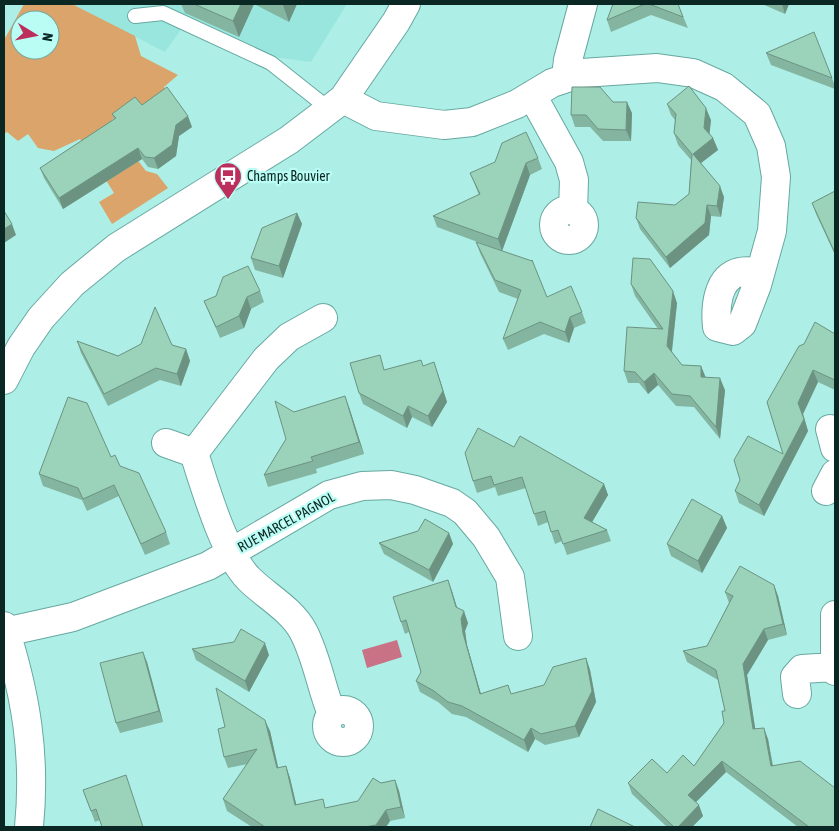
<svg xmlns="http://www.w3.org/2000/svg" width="839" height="831" font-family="'Asap Condensed',sans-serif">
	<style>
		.built { fill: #98e6dd }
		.green { fill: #dba46a; fill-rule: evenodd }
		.water { fill: #c97285 }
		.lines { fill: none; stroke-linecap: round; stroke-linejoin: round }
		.lane-casing { stroke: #67a8a0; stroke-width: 16 }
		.street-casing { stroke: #67a8a0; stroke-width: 30 }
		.lane { stroke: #fff; stroke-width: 14 }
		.street { stroke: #fff; stroke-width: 28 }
		.wall { fill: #84b5a0 }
		.shaded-wall { fill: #6c9382 }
		.building { fill: #9ad2ba; stroke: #6c9382 }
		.labels { text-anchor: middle; stroke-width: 4.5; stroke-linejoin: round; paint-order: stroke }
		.poi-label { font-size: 14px; fill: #0b2724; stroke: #bafdf4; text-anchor: start }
		.street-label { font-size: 14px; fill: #0b2724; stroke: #bafdf4 }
	</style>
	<rect width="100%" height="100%" fill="#adefe7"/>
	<path class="built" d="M72,4H347L311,62L273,57L190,17L165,52Z"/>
	<path class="green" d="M24,4H72L135,36L141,56L178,75L164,87L170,98L114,118L109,123L146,171L157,174L168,188L112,224L99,202L114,193L80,139L54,151L38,148L28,134L18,141L7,132L4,134V40ZM20,20H50V50H20Z"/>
	<path class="water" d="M397,640L402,657L367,668L362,650Z"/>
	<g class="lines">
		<g class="lane-casing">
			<path id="lane" d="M135,16L163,13L271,63L329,109"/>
		</g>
		<g class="street-casing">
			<path id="street" d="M571,77L567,68L568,60L583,4
				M532,95L569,162L574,180L573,211
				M343,99L376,116L444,125L472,122L517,104L552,83L582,73L657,68L693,73L724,87L757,114L771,146L776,177L772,231L757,285L742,324L733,331L717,327C715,308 717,277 740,272C746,270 754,272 760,272
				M554 225a15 15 0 1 1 30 0a15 15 0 1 1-30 0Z
				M323,318L289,337L266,359L194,453C205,487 224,554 249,579C266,596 291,609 303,631C317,657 321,688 332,714
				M4,380L21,347L41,318L72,284L116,248L289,140L343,99L396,22L406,4
				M830,429L835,448
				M166,443L194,453
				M826,491L835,474
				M835,615V671
				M4,626C26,695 36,755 29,827
				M5,632L73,617L208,566L329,495L362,486L391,485L415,490L452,503L465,512L486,537L510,577L518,636
				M797,694L795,677L802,669L834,667
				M327 726a16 16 0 1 1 32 0a16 16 0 1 1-32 0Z"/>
		</g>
		<use href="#lane" class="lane"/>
		<use href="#street" class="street"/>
	</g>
	<path class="wall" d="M181,4H297L289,22L254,4L239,37L185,13Z
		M613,4H678L688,28L651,15L611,32L607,20Z
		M762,4H789L785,14Z
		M766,53L832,78L835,86V89L771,65Z
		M613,102L632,113L631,141H603L590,127H575L571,115Z
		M667,104L711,120L709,133L713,138L718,150L701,163L724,197L721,217L711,216L709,235L670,268L640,229L636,218L675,205L689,194L691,160L678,145L674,133L675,120L671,115Z
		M142,105L192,127L179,136L176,156L158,169L148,167L142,159L63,209L44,178L40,168L114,119L112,114Z
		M538,158L542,169L530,175L502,251L437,227L433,216L479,195L470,173Z
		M835,191V255L816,214L812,203Z
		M297,213L302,224L283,278L255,270L251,258Z
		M476,242L547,297L582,312L586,323L574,328L569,343L544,334L508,350L503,339L518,299L499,292L480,253Z
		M631,284L677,303L672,352L682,365L701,366L705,377L725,390L720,439L694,407L676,406L658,385L648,394L639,383H628L624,371L658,329L635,296Z
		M260,291L264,302L251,309L244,328L220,338L204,301Z
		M835,334V390L818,382L803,414L808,431L764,516L739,503L735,491L783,454L767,402Z
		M77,341L118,356L172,345L186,349L190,361L181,386L160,380L108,406L81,353Z
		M423,366L438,374L447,402L432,427L412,417L407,428L363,404L359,393L385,370Z
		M349,407L364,454L316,469L317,473L268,487L264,475L286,439L294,412Z
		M514,447L604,484L608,495L592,522L607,530L611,541L567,555L562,541L555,544L548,522L538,526L526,488L498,496L495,487L477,493L473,481Z
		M111,457L120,466L166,532L170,544L145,555L119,496L87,511L82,500L43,486L39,474Z
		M722,516L727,528L702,573L671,556L667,544Z
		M418,531L449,533L453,544L433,582L384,554L379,543Z
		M448,580L457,607L468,623L465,631L467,645L481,694H511L544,685L586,658L590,670L596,702L579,737L545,745L535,739L528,752L466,717L452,714L438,702L420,692L416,681L421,672L409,632L405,634L401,622Z
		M774,585L778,596L787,635L768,640L747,675L755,729L768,739L773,765L835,827H798L726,772L696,802L703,816L692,827H667L632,794L628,783L694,766L724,723L725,711L718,680L687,662L683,651L707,646L729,603L725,592Z
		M192,649L269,655L249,692L196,660Z
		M147,662L163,722L120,733L116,723Z
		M270,731L278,768L286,766L290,778L296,804L326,808L358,801L381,783L395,780L399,791L405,818L390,821L386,827H252L227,811L223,799L248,764L228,768L224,757Z
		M83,790L143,827L100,820L95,822Z"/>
	<path class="shaded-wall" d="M241,4H254L239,37L233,21Z
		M283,4H297L289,22L283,5Z
		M782,4H789L785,14Z
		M627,102L632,113L631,141L626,130Z
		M706,108L711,120L709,139L704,128Z
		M188,116L192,127L179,136L176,156L158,169L154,158L176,125Z
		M713,138L718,150L697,166L693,154Z
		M138,148L142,159L63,209L59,198Z
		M526,163L530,175L502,251L498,239Z
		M720,186L724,197L721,217L717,206Z
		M707,205L711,216L709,235L670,268L666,257Z
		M297,213L302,224L283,278L279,266Z
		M12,224L16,235L4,243V229Z
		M673,291L677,303L671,358L667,346Z
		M247,297L251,309L244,328L239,316Z
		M570,317L574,328L569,343L565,332Z
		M186,349L190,361L181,386L177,374Z
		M434,362L447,402L432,427L428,416Z
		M701,366L706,378L701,377Z
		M813,370L818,382L803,414L808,431L764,516L759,505L804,419L798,403Z
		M654,373L658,385L648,394L644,382Z
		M720,378L725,390L720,439L716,427Z
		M345,396L349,407L364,454L359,442Z
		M408,406L412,417L407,428L403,416Z
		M604,484L608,495L588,529L584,518Z
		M722,516L727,528L702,573L698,561Z
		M449,533L453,544L433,582L429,570Z
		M448,580L452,591L460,618L456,607Z
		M774,585L778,596L787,635L783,624Z
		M464,611L468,623L465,631L467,645L484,705L480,694L463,633L461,619Z
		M764,629L768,640L747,675L757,740L753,729L743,664Z
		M265,643L269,655L249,692L245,681Z
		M143,652L147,662L163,722L159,711Z
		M586,658L590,670L596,702L579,737L575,726Z
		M265,720L270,731L281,780L277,768Z
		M531,728L535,739L528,752L524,740Z
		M764,728L768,739L774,776L771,766Z
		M722,761L726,772L692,806L688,795Z
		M286,766L290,778L299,816L295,805Z
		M395,780L399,791L405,818L401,807Z
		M699,805L703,816L692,827H678Z
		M386,810L390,821L386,827H377L376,825Z"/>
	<path class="building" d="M194,4H241L233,21Z
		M613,4H645L607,20Z
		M649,4H678L683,17Z
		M814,32L832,78L766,53Z
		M689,86L706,108L704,128L713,138L693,154L720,186L717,206L707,205L705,223L666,257L636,218L638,202L675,205L689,194L692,154L674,133L676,114L667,104Z
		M167,87L188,116L176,125L172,145L154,158L145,157L138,148L59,198L40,168L116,118L112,114L135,97L142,105Z
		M572,87H600L613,102H627L626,130L598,129L586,115H571Z
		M526,132L538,158L526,163L498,239L433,216L480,194L470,173L495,162L502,143Z
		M835,191V253L812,203Z
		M4,211L12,224L4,229Z
		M297,213L279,266L251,258L262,228Z
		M476,242L532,261V260L547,297L571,286L582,312L570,317L565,332L540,322L503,339L521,290L495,280Z
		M633,258L650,259L673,291L667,346L682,365L701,366V377L720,378L716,427L690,396L672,394L654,373L644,382L635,372L624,371L627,327L663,329L631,284Z
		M248,266L260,291L247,297L239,316L216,327L204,301L216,296L223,277Z
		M155,307L172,345L186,349L177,374L156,368L104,394L77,341L118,356L141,344Z
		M815,322L835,334V380L813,370L798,403L804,419L759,505L735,491L740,480L734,460L748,436L783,454L767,402L799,346L804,344Z
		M380,355L384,370L421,360L423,366L434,362L443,391L428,416L408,406L403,416L359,393L350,363Z
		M345,396L359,442L311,457L313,461L264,475L286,439L275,401L294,412Z
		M68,397L87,403L111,457L115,455L120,466L139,473L166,532L141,544L114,485L83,499L78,488L39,474Z
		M478,428L514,447L520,436L604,484L584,518L607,530L563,544L558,530L551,532L545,511L534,514L522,477L494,485L491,476L473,481L465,453Z
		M692,499L722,516L698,561L667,544Z
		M425,519L449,533L429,570L379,543L418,531Z
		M740,566L774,585L783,624L764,629L743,664L753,729L764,728L771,766L800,761L835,788V827H809L722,761L688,795L699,805L678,827H674L628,783L652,759L667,773L683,755L694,766L724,723L722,711H725L716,670L683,651L707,646L733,596L725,592Z
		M448,580L456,607L464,611L461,619L463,633L480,694L508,685L511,694L544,685L553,667L586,658L592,691L575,726L541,734L531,728L524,740L462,706L448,702L434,691L416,681L421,672L406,620L401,622L393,597Z
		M241,629L265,643L245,681L192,649L234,642Z
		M143,652L159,711L116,723L100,663Z
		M216,688L265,720L277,768L286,766L295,805L323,799L325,808L358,801L373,778L381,783L395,780L401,807L386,810L376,825L365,827H265L223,799L257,749L224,757L218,729L225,727Z
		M126,775L143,827H102L96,809L91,811L83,790Z
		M598,809L635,827H590Z"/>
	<defs>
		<g id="bus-pin" transform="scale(1.4375)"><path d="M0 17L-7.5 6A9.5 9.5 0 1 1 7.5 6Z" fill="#bc2e5c" stroke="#bafdf4"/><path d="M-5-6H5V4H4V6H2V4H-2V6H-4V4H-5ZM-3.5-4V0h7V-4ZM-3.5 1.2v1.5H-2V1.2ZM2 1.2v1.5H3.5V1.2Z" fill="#fff"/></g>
	</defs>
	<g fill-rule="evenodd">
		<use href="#bus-pin" x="228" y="176"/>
	</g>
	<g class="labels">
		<g class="poi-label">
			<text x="247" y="181">Champs Bouvier</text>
		</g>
		<g class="street-label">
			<text transform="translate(286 522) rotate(-29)" y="5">RUE MARCEL PAGNOL</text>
		</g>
	</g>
	<rect width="839" height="831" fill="none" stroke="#0b2724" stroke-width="10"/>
	<g transform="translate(35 35) rotate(100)"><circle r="24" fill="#bafdf4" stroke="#74a7a1"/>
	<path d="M0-4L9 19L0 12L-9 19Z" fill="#bc2e5c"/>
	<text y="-8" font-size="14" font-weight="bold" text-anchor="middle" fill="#0b2724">N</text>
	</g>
</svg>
